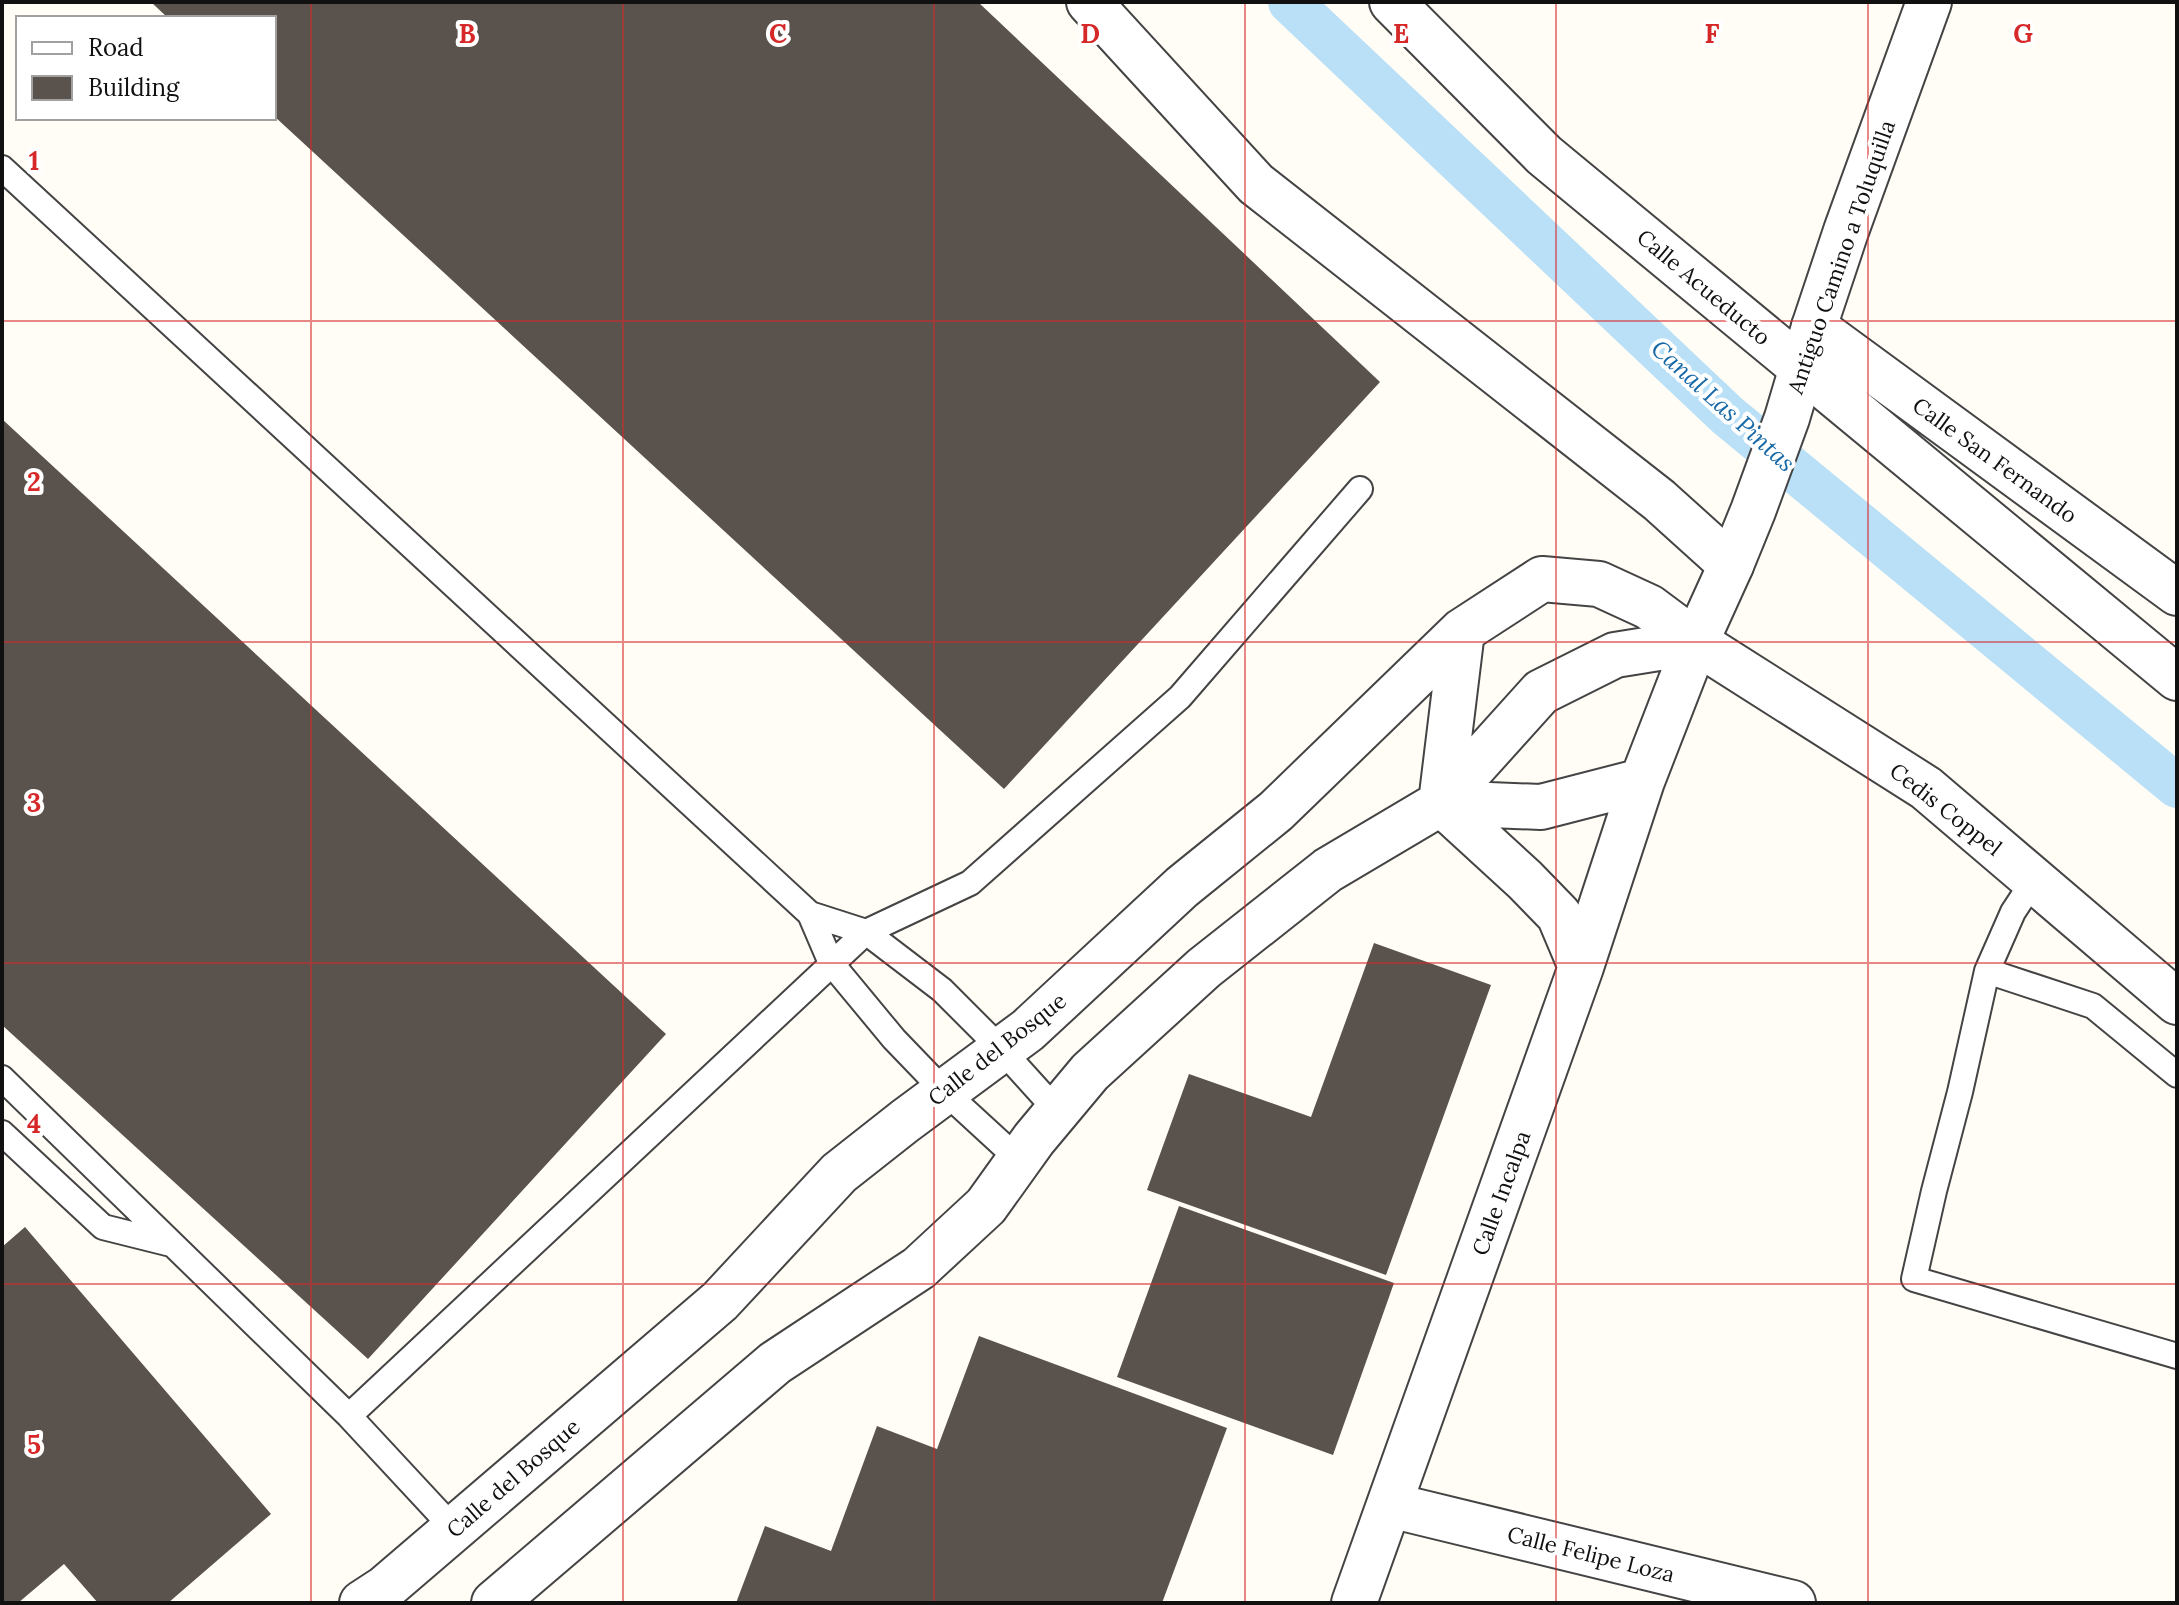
<svg xmlns="http://www.w3.org/2000/svg" width="2179" height="1605" font-family="Lora,serif">
	<style>
		.lines { fill: none; stroke-linecap: round; stroke-linejoin: round }
		.canal { stroke: #b9e0f7; stroke-width: 44 }
		.building { fill: #5a524d }
		.service-casing { stroke: #444; stroke-width: 28 }
		.minor-casing { stroke: #444; stroke-width: 48 }
		.tertiary-casing { stroke: #444; stroke-width: 48 }
		.service { stroke: #fff; stroke-width: 24 }
		.minor { stroke: #fff; stroke-width: 44 }
		.tertiary { stroke: #fff; stroke-width: 44 }
		.grid { fill: none; stroke: #d62828; stroke-width: 2; stroke-opacity: 0.55 }
		.labels { text-anchor: middle; stroke-width: 8; stroke-linejoin: round; paint-order: stroke }
		.street-label { font-size: 22px; fill: #111; stroke: #fff }
		.water-label { font-size: 24px; font-style: italic; fill: #1768a6; stroke: #fff }
		.grid-label { font-size: 26px; text-anchor: middle; font-weight: bold; fill: #d62828; stroke: #fff; stroke-width: 8; stroke-linejoin: round; paint-order: stroke }
	</style>
	<rect width="100%" height="100%" fill="#fffdf5"/>
	<g class="lines">
		<path class="canal" d="M1290,2L1727,415L2177,786"/>
	</g>
	<path class="building" d="M151,2H978L1380,382L1004,789L274,116V18H168Z
		M2,419L666,1034L368,1359L2,1025Z
		M1374,943L1491,985L1386,1275L1147,1190L1189,1074L1311,1117Z
		M1179,1206L1394,1283L1333,1455L1117,1377Z
		M25,1227L271,1514L168,1603H98L64,1564L18,1603H2V1247Z
		M979,1336L1227,1428L1162,1603H736L765,1526L831,1551L877,1426L937,1449Z"/>
	<g class="lines">
		<g class="service-casing">
			<path id="service" d="M2,168L810,914L831,963L894,1039L945,1092L1019,1160
				M2034,880L2013,912L1987,971L1960,1092L1934,1191L1914,1279L2177,1356
				M810,914L866,932L942,990L1001,1049L1057,1111
				M1987,971L2093,1006L2177,1075
				M2,1078L349,1416L454,1529
				M2,1133L103,1227L171,1244
				M349,1416L866,932L970,883L1180,697L1360,489"/>
		</g>
		<g class="minor-casing">
			<path id="minor" d="M1089,2L1256,184L1659,500L1731,565
				M1392,2L1544,155L2177,678
				M1814,327L2177,593
				M1696,642L1926,788L2177,1002
				M1390,1505L1793,1603"/>
		</g>
		<g class="tertiary-casing">
			<path id="tertiary" d="M1441,803L1541,692L1615,655L1696,642
				M1441,803L1525,880L1559,915L1581,967
				M1441,803L1462,631
				M362,1603L385,1588L720,1301L839,1173L905,1121L1028,1030L1182,887L1276,811L1462,631L1542,579L1599,584L1649,607L1696,642
				M494,1603L775,1363L919,1268L986,1206L1034,1139L1090,1072L1204,968L1328,870L1441,803L1541,807L1642,781
				M1354,1603L1581,967L1642,781L1696,642L1731,565L1753,511L1787,418L1814,327L1846,231L1929,2"/>
		</g>
		<use href="#service" class="service"/>
		<use href="#minor" class="minor"/>
		<use href="#tertiary" class="tertiary"/>
	</g>
	<path class="grid" d="M311,2V1603M623,2V1603M934,2V1603M1245,2V1603M1556,2V1603M1868,2V1603M2,321H2177M2,642H2177M2,963H2177M2,1284H2177"/>
	<g class="labels">
		<g class="street-label">
			<text transform="translate(1841 257) rotate(-71)" y="8">Antiguo Camino a Toluquilla</text>
			<text transform="translate(1704 287) rotate(40)" y="8">Calle Acueducto</text>
			<text transform="translate(1995 460) rotate(36)" y="8">Calle San Fernando</text>
			<text transform="translate(1946 809) rotate(38)" y="8">Cedis Coppel</text>
			<text transform="translate(997 1049) rotate(-38)" y="8">Calle del Bosque</text>
			<text transform="translate(1501 1193) rotate(-70)" y="8">Calle Incalpa</text>
			<text transform="translate(513 1478) rotate(-41)" y="8">Calle del Bosque</text>
			<text transform="translate(1591 1554) rotate(14)" y="8">Calle Felipe Loza</text>
		</g>
		<g class="water-label">
			<text transform="translate(1723 406) rotate(42)" y="8">Canal Las Pintas</text>
		</g>
	</g>
	<g class="grid-label">
		<text x="467" y="43">B</text>
		<text x="778" y="43">C</text>
		<text x="1090" y="43">D</text>
		<text x="1401" y="43">E</text>
		<text x="1712" y="43">F</text>
		<text x="2023" y="43">G</text>
		<text x="34" y="170">1</text>
		<text x="34" y="491">2</text>
		<text x="34" y="812">3</text>
		<text x="34" y="1133">4</text>
		<text x="34" y="1454">5</text>
	</g>
	<rect width="2179" height="1605" fill="none" stroke="#111111" stroke-width="8"/>
	<rect x="16" y="16" width="260" height="104" fill="#ffffff" stroke="#a0a0a0" stroke-width="2"/>
	<rect x="32" y="42" width="40" height="12" fill="#ffffff" stroke="#a0a0a0" stroke-width="2"/>
	<text x="88" y="56" font-size="24" fill="#111111">Road</text>
	<rect x="32" y="76" width="40" height="24" fill="#5a524d" stroke="#a0a0a0" stroke-width="2"/>
	<text x="88" y="96" font-size="24" fill="#111111">Building</text>
</svg>
